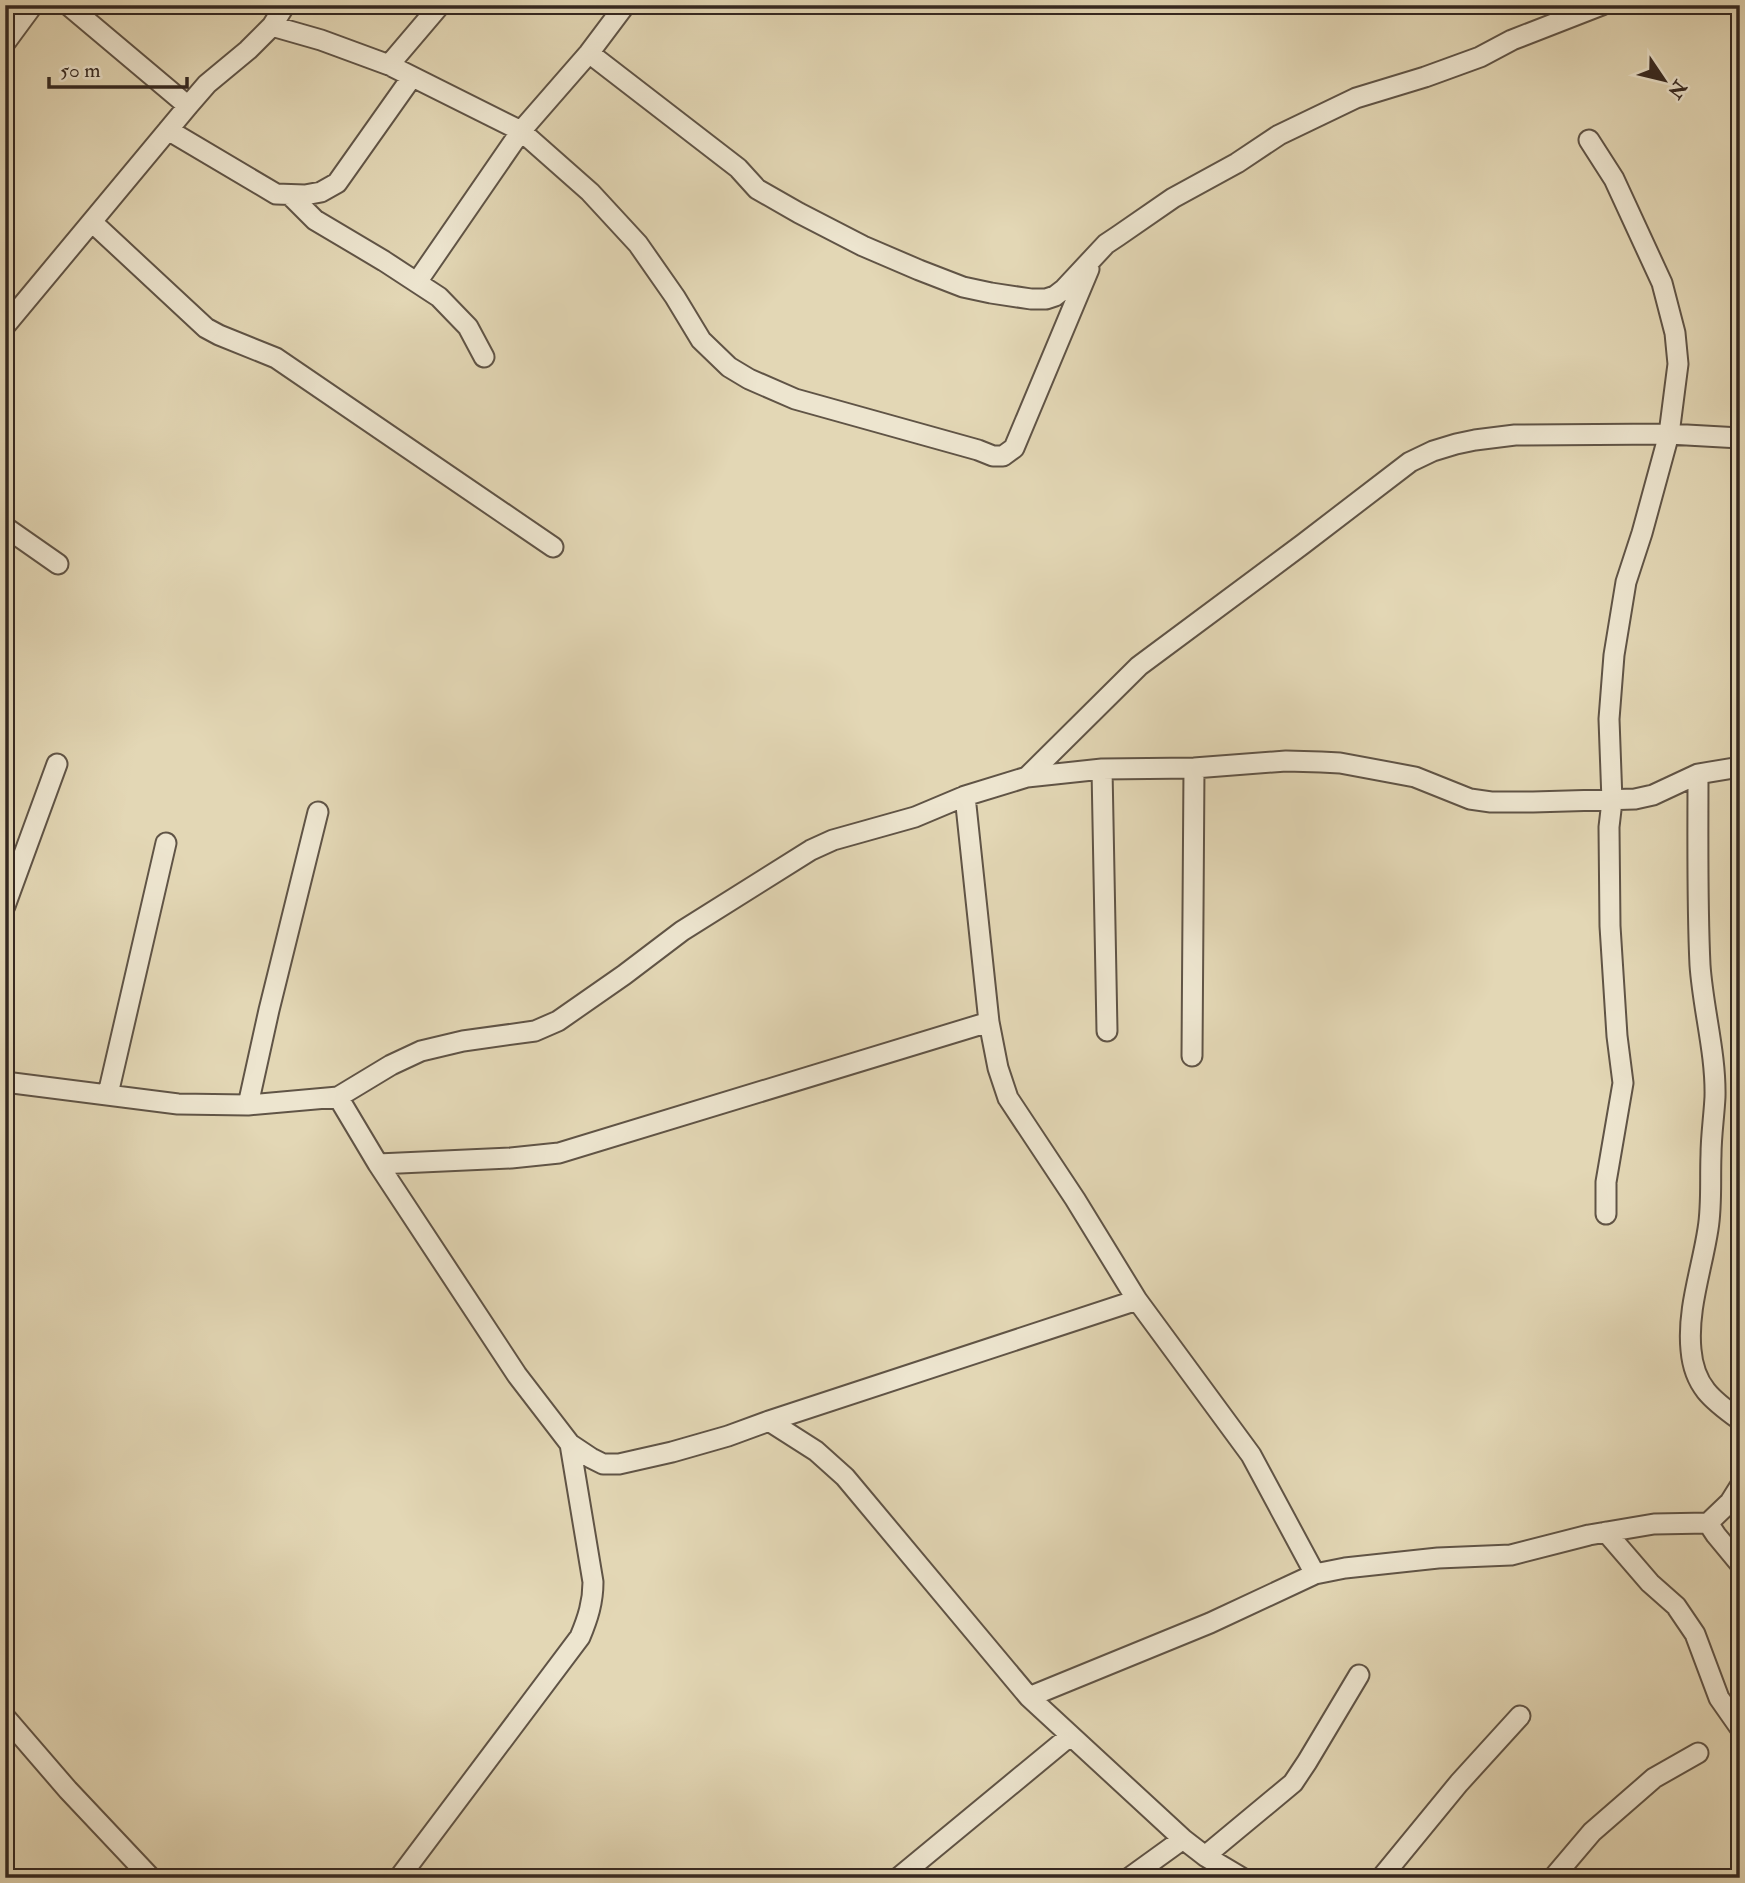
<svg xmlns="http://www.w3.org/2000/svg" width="1745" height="1883" font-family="'IM FELL Double Pica',serif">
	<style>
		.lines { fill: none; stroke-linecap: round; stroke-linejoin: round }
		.minor-casing { stroke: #605446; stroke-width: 23 }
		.minor { stroke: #ede5cf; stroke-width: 19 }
	</style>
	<rect width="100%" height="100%" fill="#e3d7b5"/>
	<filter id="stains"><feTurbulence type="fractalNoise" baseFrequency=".00286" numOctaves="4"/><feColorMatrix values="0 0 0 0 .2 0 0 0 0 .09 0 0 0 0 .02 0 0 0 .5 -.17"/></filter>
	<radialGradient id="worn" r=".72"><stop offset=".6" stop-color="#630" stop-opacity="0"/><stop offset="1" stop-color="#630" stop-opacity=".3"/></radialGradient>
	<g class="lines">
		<g class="minor-casing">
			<path id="minor" d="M68,5L188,106
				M272,26L321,40L389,65L521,131L590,192L638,244L675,297L701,340L729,367L749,379L795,399L978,450L993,456H1003L1014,448L1089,269
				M5,43L33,5
				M589,53L738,168L757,189L799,213L863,246L919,270L963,287L991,293L1031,299H1046L1055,296L1064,289L1106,244L1118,236L1173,198L1237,163L1279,135L1356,98L1425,77L1480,57L1512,40L1602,5
				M389,65L440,5
				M168,130L276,194L305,195L321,192L337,183L412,77
				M1589,140L1614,179L1662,283L1675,333L1678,364L1669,434L1642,533L1626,582L1614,655L1609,719L1612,801L1609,827L1610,926L1617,1036L1623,1083L1606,1182V1214
				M290,195L315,220L384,261L439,297L468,327L484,357
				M92,222L206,328L219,335L276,358L553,547
				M417,282L521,131L589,53L625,5
				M5,326L188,106L207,84L248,50L272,26L285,5
				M5,527L58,564
				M1102,769L1107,1031
				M1698,774C1698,838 1697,902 1700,965C1703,1009 1716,1053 1715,1097C1714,1117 1711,1136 1711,1155C1710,1180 1712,1205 1708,1229C1702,1269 1687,1309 1691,1350C1694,1386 1712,1400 1740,1420
				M1027,777L1139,666L1303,544L1410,462L1433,451L1456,444L1475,440L1515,435L1669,434L1740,438
				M965,796L989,1022L998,1068L1008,1098L1075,1199L1137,1300L1251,1455L1315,1574
				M5,906L57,764
				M1192,1056L1194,768
				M5,1082L178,1104L248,1105L338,1097L391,1065L421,1051L463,1041L535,1031L558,1021L624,975L682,931L811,850L833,840L915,817L965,796L1027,777L1102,769L1194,768L1286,761L1321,762L1340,763L1415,777L1470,799L1491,802H1533L1635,799L1653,795L1698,774L1740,767
				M108,1094L166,843
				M338,1097L378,1164L517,1375L570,1444L591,1458L603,1464H619L672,1452L728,1436L769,1421L816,1451L845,1477L1029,1697L1183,1839L1205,1856L1242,1878
				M248,1105L269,1010L318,812
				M378,1164L511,1158L559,1153L989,1022
				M769,1421L1137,1300
				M1708,1523L1716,1535L1740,1564
				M1606,1532L1650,1583L1676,1606L1695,1634L1719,1698L1740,1728
				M1029,1697L1210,1623L1315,1574L1345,1568L1438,1558L1511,1555L1589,1535L1654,1524L1708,1523L1730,1502L1740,1486
				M5,1717L68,1790L151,1878
				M1205,1856L1293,1783L1307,1762L1359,1675
				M399,1878L580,1637C588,1618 593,1602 593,1582L570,1444
				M898,1878L1070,1736
				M1129,1878L1183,1839
				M1381,1878L1459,1783L1520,1716
				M1553,1878L1592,1832L1654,1778L1698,1753"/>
		</g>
		<use href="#minor" class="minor"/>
	</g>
	<rect width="1745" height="1883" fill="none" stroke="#e3d7b5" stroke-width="28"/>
	<rect x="7" y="7" width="1731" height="1869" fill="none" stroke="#352821" stroke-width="3.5"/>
	<rect x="14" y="14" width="1717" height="1855" fill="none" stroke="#352821" stroke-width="2"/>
	<g transform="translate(1664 80) rotate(125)" stroke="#ede5cf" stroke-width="5" paint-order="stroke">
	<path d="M0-5L12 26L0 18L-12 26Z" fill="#352821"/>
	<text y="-10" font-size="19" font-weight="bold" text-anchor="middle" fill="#352821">N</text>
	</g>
	<path d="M49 77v10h138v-10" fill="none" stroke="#352821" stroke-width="3.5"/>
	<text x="60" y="77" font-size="21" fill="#352821" stroke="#ede5cf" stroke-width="5" paint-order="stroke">50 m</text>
	<rect width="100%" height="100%" filter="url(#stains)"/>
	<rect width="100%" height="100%" fill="url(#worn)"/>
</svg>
